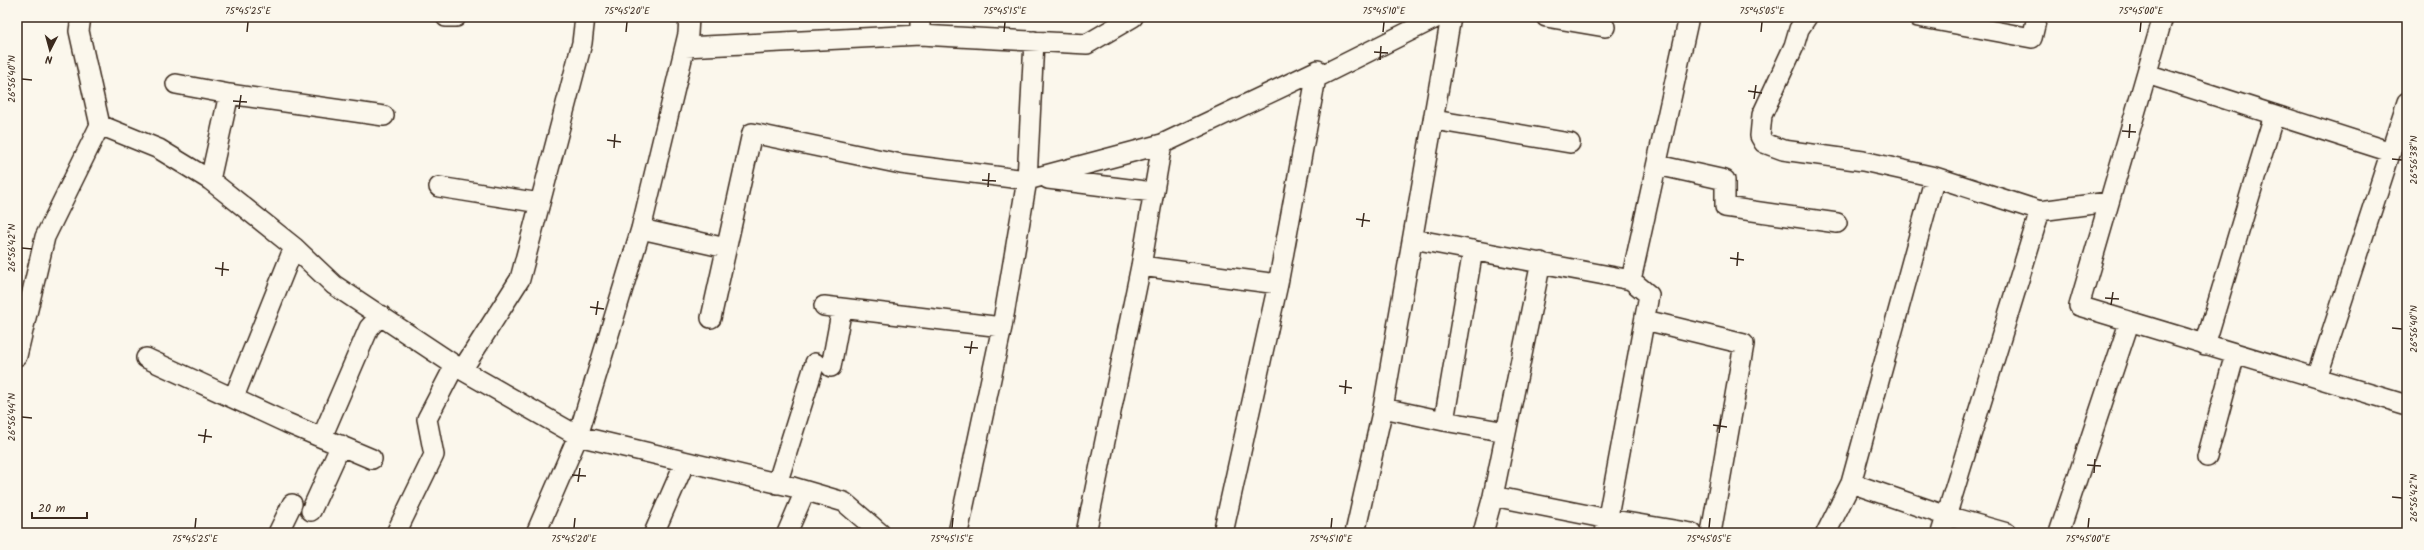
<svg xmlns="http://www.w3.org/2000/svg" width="2424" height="550" font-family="Kalam,sans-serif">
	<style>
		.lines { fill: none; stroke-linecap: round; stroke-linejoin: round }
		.minor-casing { stroke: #3b2a1e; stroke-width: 22 }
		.minor { stroke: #fbf7ec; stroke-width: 19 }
		.ticks { fill: none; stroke: #3b2a1e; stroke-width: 1.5 }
		.neatline { fill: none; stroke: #3b2a1e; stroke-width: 1.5 }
		.ticks-label { font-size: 10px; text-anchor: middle; fill: #3b2a1e }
	</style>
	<rect width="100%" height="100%" fill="#fbf7ec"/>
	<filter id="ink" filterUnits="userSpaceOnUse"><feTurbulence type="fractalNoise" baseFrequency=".025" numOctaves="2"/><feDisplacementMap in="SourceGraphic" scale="8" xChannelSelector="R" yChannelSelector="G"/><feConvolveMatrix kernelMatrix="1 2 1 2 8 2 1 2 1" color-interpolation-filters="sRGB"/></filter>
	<g filter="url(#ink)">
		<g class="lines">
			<g class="minor-casing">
				<path id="minor" d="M446,17H456
					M1546,17L1605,27
					M1807,17L1799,29L1794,46L1762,115L1760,136L1764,143L1783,150L1863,161L1935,177L2040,211L2108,202
					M1918,17L2032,38L2037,17
					M2163,17L2079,306L2407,405
					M920,35V17
					M685,47L920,35L1087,44L1133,17
					M2147,74L2391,152
					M176,84L229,94L210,180
					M229,94L384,116
					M1434,120L1570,143
					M100,125L159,149L210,180L294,247L334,285L462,370L578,436L793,487L844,502L880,533
					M1657,165L1725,180V207L1837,223
					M1048,179L1153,192
					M439,187L540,203
					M641,229L726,248
					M1413,239L1631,280L1649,295L1605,533
					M1141,266L1278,284
					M1631,280L1689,17
					M824,306L1002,327
					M711,318L752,133L901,164L1027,180L1162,144L1318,70L1316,78L1438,17
					M1645,320L1744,344L1711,533
					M2205,345L2274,115
					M17,356L45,237L100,125L79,31L81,17
					M146,358L287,423L372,459
					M831,367L842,308
					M462,370L520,279L582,43L585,17
					M2317,378L2407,102
					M234,397L294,247
					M1383,408L1444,421L1473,250
					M1444,421L1506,432
					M322,437L369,328L381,315
					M2207,457L2235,354
					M1851,483L1947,516L2007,533
					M777,484L815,363
					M1493,496L1608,519L1692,533
					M311,511L341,445
					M278,533L292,504
					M396,533L434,455L427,419L455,365
					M536,533L578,436L641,229L688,34L689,17
					M654,533L685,462
					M787,533L805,491
					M958,533L1002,327L1027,180L1034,41
					M1086,533L1141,266L1162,144
					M1223,533L1278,284L1316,78
					M1355,533L1383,408L1451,17
					M1483,533L1493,496L1541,262
					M1826,533L1851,483L1935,177
					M1941,533L2040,211
					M2059,533L2129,323"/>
			</g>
			<use href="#minor" class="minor"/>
		</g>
	</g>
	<path class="ticks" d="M247,32L248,22M626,32L627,22M1004,32L1005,22M1383,32L1384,22M1761,32L1762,22M2140,32L2141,22M1374,52L1388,53M1380,60L1381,46M22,79L32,80M1748,91L1762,93M1754,99L1756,85M233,101L247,102M239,109L241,95M2122,131L2136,132M2129,138L2130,124M607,140L621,142M614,148L615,134M2392,159L2402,160M982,180L996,181M988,187L989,173M1356,219L1370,221M1362,227L1364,213M22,248L32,249M1730,258L1744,260M1737,266L1738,252M215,268L229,270M222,276L223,262M2105,298L2119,299M2111,305L2113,292M590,307L604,309M596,315L598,301M2392,328L2402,329M964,347L978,348M970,354L972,341M1339,386L1352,388M1345,394L1346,380M22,417L32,418M1713,425L1727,427M1719,433L1721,419M198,435L212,437M204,443L206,429M2087,465L2101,466M2094,473L2095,459M572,475L586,476M578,482L580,468M2392,497L2402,498M195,528L196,518M574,528L575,518M952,528L953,518M1331,528L1332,518M1709,528L1710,518M2088,528L2089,518"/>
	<rect width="2424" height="550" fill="none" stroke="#fbf7ec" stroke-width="44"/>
	<g transform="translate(50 50) rotate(186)" stroke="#fbf7ec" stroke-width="3" paint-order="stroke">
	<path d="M0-3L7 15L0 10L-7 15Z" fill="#3b2a1e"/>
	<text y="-6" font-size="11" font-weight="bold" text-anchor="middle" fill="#3b2a1e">N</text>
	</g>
	<path d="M32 512v6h55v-6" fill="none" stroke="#3b2a1e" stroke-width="2"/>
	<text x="38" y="512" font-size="12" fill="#3b2a1e" stroke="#fbf7ec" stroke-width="3" paint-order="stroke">20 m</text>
	<rect x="22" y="22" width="2380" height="506" class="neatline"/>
	<g class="ticks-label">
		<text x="248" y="14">75°45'25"E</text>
		<text x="627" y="14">75°45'20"E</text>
		<text x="1005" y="14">75°45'15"E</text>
		<text x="1384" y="14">75°45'10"E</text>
		<text x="1762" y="14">75°45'05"E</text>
		<text x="2141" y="14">75°45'00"E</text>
		<text transform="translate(11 79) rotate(-90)" y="4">26°56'40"N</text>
		<text transform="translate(2413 160) rotate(-90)" y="4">26°56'38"N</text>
		<text transform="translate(11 248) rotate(-90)" y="4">26°56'42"N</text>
		<text transform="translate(2413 329) rotate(-90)" y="4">26°56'40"N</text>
		<text transform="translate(11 417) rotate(-90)" y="4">26°56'44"N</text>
		<text transform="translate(2413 498) rotate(-90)" y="4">26°56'42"N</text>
		<text x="195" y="542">75°45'25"E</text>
		<text x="574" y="542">75°45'20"E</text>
		<text x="952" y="542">75°45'15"E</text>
		<text x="1331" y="542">75°45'10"E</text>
		<text x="1709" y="542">75°45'05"E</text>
		<text x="2088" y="542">75°45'00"E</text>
	</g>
</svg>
